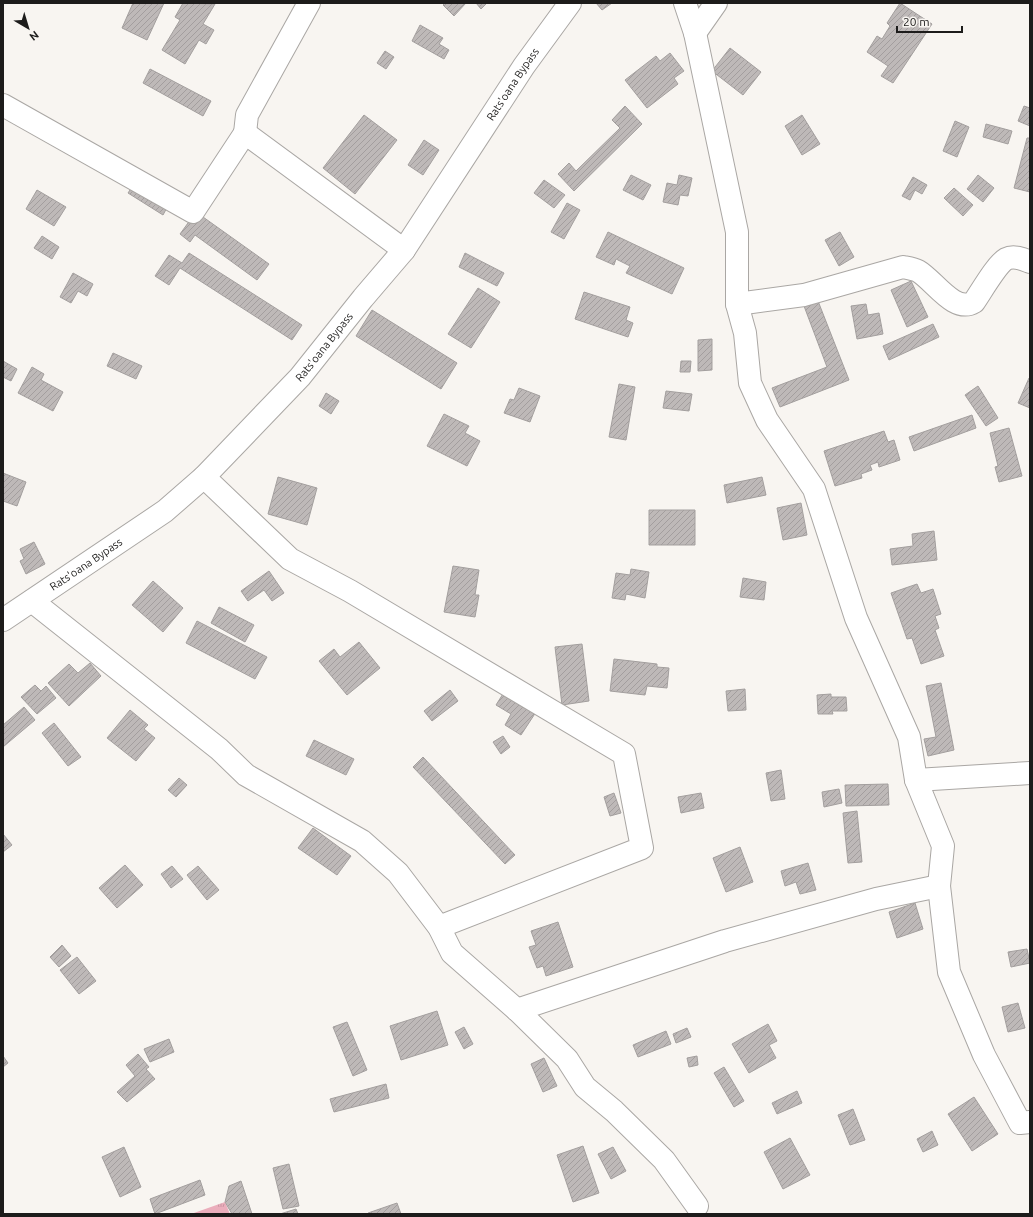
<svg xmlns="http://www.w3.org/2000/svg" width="1033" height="1217" font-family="Ubuntu,sans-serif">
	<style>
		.grass { fill: url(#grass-tufts) }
		.building { fill: url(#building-hatch); stroke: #a39f9e }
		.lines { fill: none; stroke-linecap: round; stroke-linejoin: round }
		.minor-casing { stroke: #aaa7a4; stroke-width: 24 }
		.minor { stroke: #fff; stroke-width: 22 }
		.labels { text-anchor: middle; stroke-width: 3.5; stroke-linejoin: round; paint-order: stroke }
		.street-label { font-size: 11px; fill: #1d1c1b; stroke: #f8f5f1 }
	</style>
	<defs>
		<pattern id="grass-tufts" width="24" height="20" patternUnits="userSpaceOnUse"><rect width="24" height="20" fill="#ebaebc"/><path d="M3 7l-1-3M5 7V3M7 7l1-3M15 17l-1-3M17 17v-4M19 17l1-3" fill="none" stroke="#c995a1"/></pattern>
		<pattern id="building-hatch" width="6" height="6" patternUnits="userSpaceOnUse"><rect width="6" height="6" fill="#beb9b8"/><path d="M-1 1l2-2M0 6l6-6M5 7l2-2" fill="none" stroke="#a39e9e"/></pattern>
	</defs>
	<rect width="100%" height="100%" fill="#f8f5f1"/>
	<path class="grass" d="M225,1202L230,1214H191Z"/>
	<path class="building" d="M133,3H164L147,40L122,28Z
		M183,3L215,4L203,24L214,30L206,44L199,40L185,64L162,50L180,20L175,17Z
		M445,3H466L454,16L443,5Z
		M476,3H487L481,9Z
		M596,3H612L602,10Z
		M900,3L932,24L893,83L881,76L888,66L867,52L877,36L882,39L890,26L887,23Z
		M420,25L443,38L439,44L449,50L444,59L412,41Z
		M730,48L761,72L743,95L712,71Z
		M385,51L394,57L386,69L377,63Z
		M670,53L684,71L674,78L678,84L647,108L625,80L656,56L660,61Z
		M150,69L211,101L203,116L143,83Z
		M625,106L642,124L574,191L558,174L569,163L576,171L620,128L612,120Z
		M1024,106L1030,108V126L1018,121Z
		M364,115L397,140L355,194L323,168Z
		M802,115L820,144L802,155L785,126Z
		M955,121L969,127L957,157L943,151Z
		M986,124L1012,131L1008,144L983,137Z
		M1027,138H1030V192L1014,188Z
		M424,140L439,150L423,175L408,165Z
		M631,175L651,185L643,200L623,190Z
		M679,175L692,178L688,196L680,195L678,205L663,202L667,183L677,185Z
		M978,175L994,188L983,202L967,189Z
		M913,177L927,185L922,194L915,190L910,200L902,196Z
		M544,180L565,195L554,208L534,193Z
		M136,181L170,202L163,215L128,193Z
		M954,188L973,205L963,216L944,198Z
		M37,190L66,207L54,226L26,209Z
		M567,203L580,210L564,239L551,232Z
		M196,212L269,264L257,280L195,235L190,242L180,234Z
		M608,232L684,268L672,294L626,273L630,266L616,259L614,265L596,257Z
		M840,232L854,257L839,266L825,240Z
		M42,236L59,247L52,259L34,248Z
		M189,253L302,325L292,340L180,268L169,285L155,276L169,255L182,263Z
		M465,253L504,273L497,286L459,267Z
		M73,273L93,284L87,296L78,291L71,303L60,297Z
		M911,281L928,317L907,327L891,290Z
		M478,288L500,302L471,348L448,334Z
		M584,292L630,307L626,320L633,323L628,337L575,319Z
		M818,301L849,380L780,407L772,388L827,367L804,306Z
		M866,304L868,315L879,313L883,334L857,339L851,306Z
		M372,310L457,363L441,389L356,336Z
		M933,324L939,337L889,360L883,346Z
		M712,339V370L698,371V340Z
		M113,353L142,366L136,379L107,366Z
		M3,361L17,369L11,381L3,377Z
		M681,361H691L690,372H680Z
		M32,367L44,374L41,380L63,392L53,411L18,393Z
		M1029,378L1030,379V408L1018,403Z
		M619,384L635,387L626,440L609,437Z
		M978,386L998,418L986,426L965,395Z
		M519,388L540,396L530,422L504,413L510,399L514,400Z
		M666,391L692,394L689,411L663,408Z
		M326,393L339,401L331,414L319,406Z
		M444,414L469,426L465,433L480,441L467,466L427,446Z
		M972,415L976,428L914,451L909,437Z
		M1009,428L1022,476L999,482L995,467L998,466L990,433Z
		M884,431L888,442L894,440L900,460L879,467L878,462L870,465L872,470L861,474L862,478L835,486L824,451Z
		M3,473L26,482L17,506L3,501Z
		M278,477L317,488L307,525L268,514Z
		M762,477L766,495L727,503L724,485Z
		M801,503L807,535L783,540L777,508Z
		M649,510H695V545H649Z
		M934,531L937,560L892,565L890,549L913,546L912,534Z
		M34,542L45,564L26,574L20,561L24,559L20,549Z
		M453,566L479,570L475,595H479L475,617L444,612Z
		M631,569L649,572L645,598L626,594L625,600L612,598L616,573L630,575Z
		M269,571L284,593L272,601L264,590L248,601L241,591Z
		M743,578L766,582L764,600L740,597Z
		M153,581L183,608L163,632L132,605Z
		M917,584L921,593L933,589L941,614L935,616L939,628L935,630L944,656L921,664L912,638L907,639L891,593Z
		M219,607L254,625L245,642L211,623Z
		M197,621L267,657L255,679L186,643Z
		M359,642L380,668L347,695L319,661L334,649L340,657Z
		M582,644L589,701L562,705L555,647Z
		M614,659L657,664V667L669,668L667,688L647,686L645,695L610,691Z
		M90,663L101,676L69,706L48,683L69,664L78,673Z
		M941,683L954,750L928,756L924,739L936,737L926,686Z
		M35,685L41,691L46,686L56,698L37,714L21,697Z
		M506,689L538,709L521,735L505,725L511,714L496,705Z
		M745,689L746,710L728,711L726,691Z
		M450,690L458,701L432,721L424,711Z
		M831,694V697H846L847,711H832L833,714H818L817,695Z
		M24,707L35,720L3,747V725Z
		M130,710L148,725L144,729L155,738L136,761L107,738Z
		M54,723L81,757L68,766L42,733Z
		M503,736L510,747L501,754L493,742Z
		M314,740L354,759L346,775L306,756Z
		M423,757L515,855L505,864L413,767Z
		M781,770L785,799L771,801L766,773Z
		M179,778L187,785L176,797L168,790Z
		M888,784L889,805L846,806L845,785Z
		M839,789L842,803L824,807L822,792Z
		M614,793L621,813L610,816L604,797Z
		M701,793L704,808L681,813L678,797Z
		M857,811L862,862L848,863L843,813Z
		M313,828L351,856L337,875L298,848Z
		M3,834L12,845L3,852Z
		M740,847L753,882L726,892L713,858Z
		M808,863L816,890L800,894L796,882L785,886L781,871Z
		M125,865L143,885L117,908L99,888Z
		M172,866L183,879L171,888L161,874Z
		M198,866L219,890L207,900L187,875Z
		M915,903L923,929L897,938L889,912Z
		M558,922L573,967L546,976L543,966L537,968L529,947L536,945L531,931Z
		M62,945L71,956L59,967L50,957Z
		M1027,949L1030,963L1011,967L1008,952Z
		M77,957L96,981L79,994L60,970Z
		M1018,1003L1025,1028L1008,1032L1002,1007Z
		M437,1011L448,1045L401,1060L390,1026Z
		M347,1022L367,1070L353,1076L333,1027Z
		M768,1024L777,1041L769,1045L776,1058L749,1073L732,1044Z
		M464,1027L473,1044L464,1049L455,1032Z
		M687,1028L691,1037L676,1043L673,1034Z
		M666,1031L671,1044L638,1057L633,1045Z
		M169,1039L174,1052L150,1062L144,1049Z
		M138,1054L149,1067L146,1069L155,1079L127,1102L117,1092L135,1076L126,1065Z
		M3,1056L8,1063L3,1067Z
		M697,1056L698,1065L689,1067L687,1058Z
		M544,1058L557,1086L543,1092L531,1064Z
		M724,1067L744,1101L734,1107L714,1073Z
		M386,1084L389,1098L334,1112L330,1099Z
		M797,1091L802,1103L777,1114L772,1103Z
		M974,1097L998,1134L972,1151L948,1114Z
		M853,1109L865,1140L850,1145L838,1115Z
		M932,1131L938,1145L923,1152L917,1139Z
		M790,1138L810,1175L783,1189L764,1152Z
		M583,1146L599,1193L573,1202L557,1155Z
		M124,1147L141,1187L120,1197L102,1157Z
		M613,1147L626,1171L611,1179L598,1154Z
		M289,1164L299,1206L283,1209L273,1168Z
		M200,1180L205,1195L155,1214L150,1199Z
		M241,1181L252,1214H232L225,1202L229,1186Z
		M397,1203L401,1214H368V1213Z
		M296,1209L298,1214H280Z"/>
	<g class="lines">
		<g class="minor-casing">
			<g id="minor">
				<path d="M685,3L695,33L737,232V304L745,333L750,383L767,420L814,489L856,618L909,737L916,780L943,846L939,886L949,972L984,1055L1020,1123L1030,1122"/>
				<path d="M695,33L716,3"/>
				<path d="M3,105L193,212L245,133L404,250"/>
				<path d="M245,133L247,115L309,3"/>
				<path d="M737,304L804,295L903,267C908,268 914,269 918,271C934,280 954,314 974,302C981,292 997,264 1006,259C1014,255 1023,259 1030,262"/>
				<path d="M204,477L290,559L350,591L624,754L642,848L439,927"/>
				<path d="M32,601L219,749L246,775L362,841L398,873L439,927L452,953L517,1010L567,1059L585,1087L614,1111L664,1160L697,1206"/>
				<path id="s1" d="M3,620L165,511L204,477L300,377L363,298L404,250L524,66L570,3"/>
				<path d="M916,780L1030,773"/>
				<path d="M517,1010L725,941L876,899L939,886"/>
			</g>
		</g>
		<use href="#minor" class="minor"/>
	</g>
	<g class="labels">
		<g class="street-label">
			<text dy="4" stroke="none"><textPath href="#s1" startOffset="748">Rats'oana Bypass</textPath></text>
			<text dy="4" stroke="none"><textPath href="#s1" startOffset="424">Rats'oana Bypass</textPath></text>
			<text dy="4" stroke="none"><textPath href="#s1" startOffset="100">Rats'oana Bypass</textPath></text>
		</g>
	</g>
	<rect width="1033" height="1217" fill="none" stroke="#1d1c1b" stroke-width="8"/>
	<g transform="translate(28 28) rotate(142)" stroke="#f8f5f1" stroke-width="3" paint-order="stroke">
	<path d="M0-3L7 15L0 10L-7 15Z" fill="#1d1c1b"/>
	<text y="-6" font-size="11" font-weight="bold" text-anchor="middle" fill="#1d1c1b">N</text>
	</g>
	<path d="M897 26v6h65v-6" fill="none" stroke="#1d1c1b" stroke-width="2"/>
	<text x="903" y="26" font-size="12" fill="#1d1c1b" stroke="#f8f5f1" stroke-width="3" paint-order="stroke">20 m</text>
</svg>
